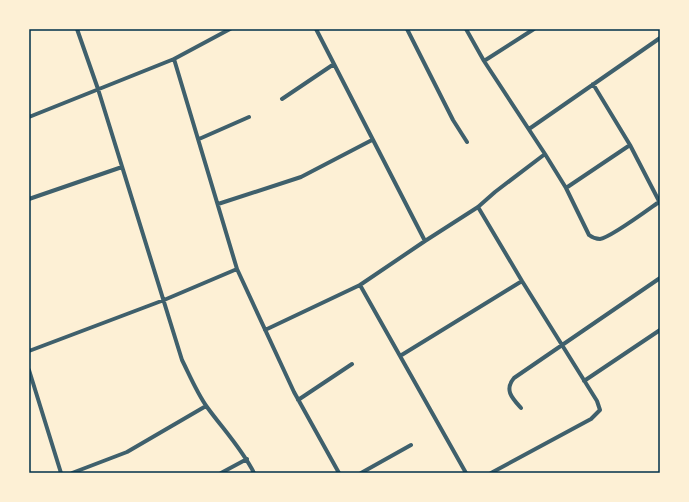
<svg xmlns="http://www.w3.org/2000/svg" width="689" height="502" font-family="'Golos Text',sans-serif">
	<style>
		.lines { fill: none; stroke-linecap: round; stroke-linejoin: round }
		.minor { stroke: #3f606c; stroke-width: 4 }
		.neatline { fill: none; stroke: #003049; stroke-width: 1.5 }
	</style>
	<rect width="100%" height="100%" fill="#fdf0d5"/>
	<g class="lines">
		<path class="minor" d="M77,29L98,89L182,360C190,376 197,393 207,407C223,429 242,449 254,473
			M316,29L425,241L478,207L495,192L545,154L484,61L466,29
			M407,29L453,120L467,142
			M174,59L237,269L294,392L339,473
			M484,61L534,29
			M593,84L630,145L660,203
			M282,99L334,64
			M29,117L174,59L230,29
			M529,129L660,38
			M199,139L249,117
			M545,154L566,188L630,145
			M566,188L589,235C593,238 595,239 600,239C610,238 649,209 659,202
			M29,199L122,167
			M218,204L301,177L372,140
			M478,207L522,281L597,401L600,410L591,419L491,473
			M425,241L360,285L466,473
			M265,330L360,285
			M29,351L164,300L237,269
			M400,356L522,281
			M29,370L61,473
			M584,381L660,330
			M298,400L352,364
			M521,408C512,398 504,390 514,378L660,278
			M72,473L127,452L206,406
			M221,473L247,459
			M361,473L411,445"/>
	</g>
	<rect width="689" height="502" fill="none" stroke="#fdf0d5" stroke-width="60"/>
	<rect x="30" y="30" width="629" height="442" class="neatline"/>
</svg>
